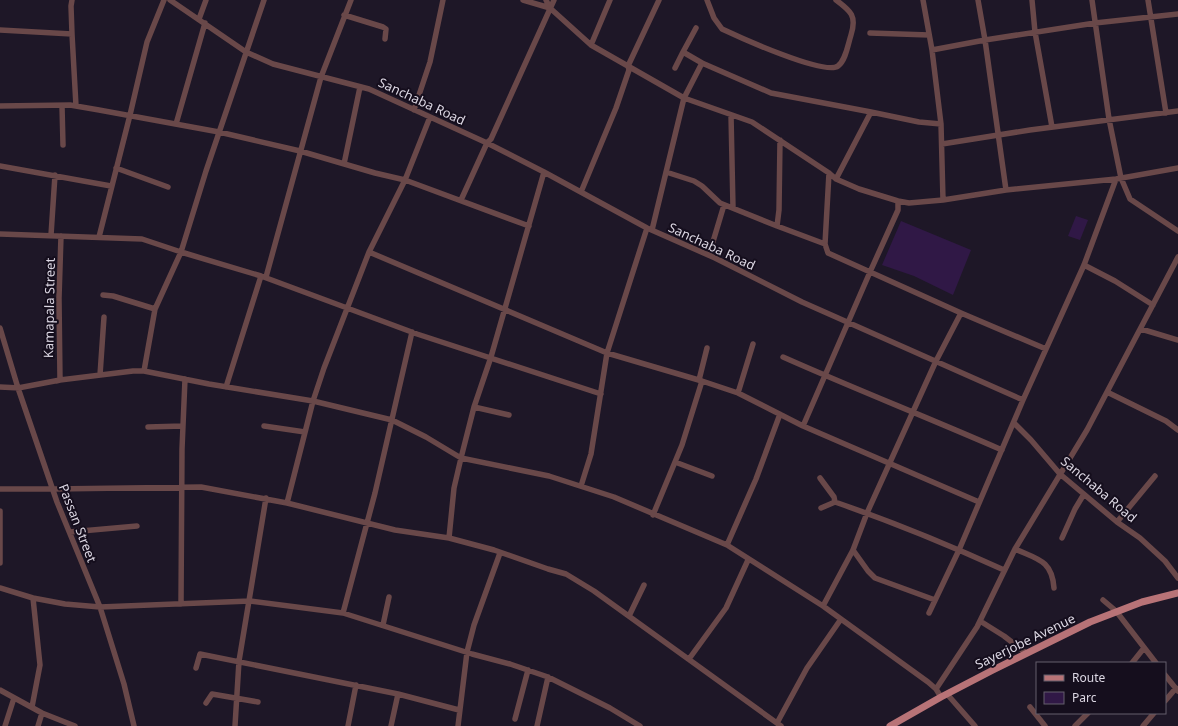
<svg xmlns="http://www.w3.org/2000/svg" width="1178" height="726" font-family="'Noto Sans',sans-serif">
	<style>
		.green { fill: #301846 }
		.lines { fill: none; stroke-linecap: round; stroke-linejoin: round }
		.minor { stroke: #694849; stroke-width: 5.5 }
		.major { stroke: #b87377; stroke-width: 7 }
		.labels { text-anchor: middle; stroke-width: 4; stroke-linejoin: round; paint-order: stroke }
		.street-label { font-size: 13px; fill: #dcd7e3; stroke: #150e1d }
	</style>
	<rect width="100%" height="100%" fill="#1e1727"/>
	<path class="green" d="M1076,216L1088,220L1080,240L1068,236Z
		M901,221L971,250L953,295L914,276L882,265Z"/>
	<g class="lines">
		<path class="minor" d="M72,0L71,6L72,34L76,106
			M170,0L246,52L273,64L369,89L487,143L544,172L647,228L715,258L802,302L1023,400
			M523,0L550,8
			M546,0L550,8L591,45L684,98L752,122L829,173L836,179L859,189L898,201L909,203L943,200L1006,190L1116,179L1178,168
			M707,0L714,18L722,29C739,37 825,76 838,66C846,60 848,44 851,35C857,16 851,11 836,0
			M923,0L932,50L941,124L943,200
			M978,0L985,40L1006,190
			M1032,0L1035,32L1052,127
			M1092,0L1109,119L1121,178L1130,199L1178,231
			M1148,0L1166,113
			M344,15L383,27L386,29L385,39
			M199,19L206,0
			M696,28L683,52L702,63
			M0,30L72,34
			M870,33L929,35
			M591,45L610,0
			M932,50L985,40L1095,23L1178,14
			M675,68L683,52
			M0,106L70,105L99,110L219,132L300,151L375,173L405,180L529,226
			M62,106L63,145
			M414,110L430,62L443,0
			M731,115L733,208
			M176,124L205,23
			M942,144L1030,130L1178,111
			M344,164L360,87
			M0,166L111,186
			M116,168L168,187
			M666,172L694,181L702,186L720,203L777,226L825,244
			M829,173L825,244L828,253L961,313L1046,349
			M836,179L871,112
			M581,192L616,108L629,70L628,66L659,0
			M461,200L487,143L491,139L554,0
			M777,226L779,210L780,140
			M652,230L684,98L702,63L771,93L871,112L919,122L941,124
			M0,234L142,239L181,252L261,276L417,334L601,394
			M51,235L55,175
			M99,237L130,115L147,42L164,0
			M369,252L607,353L702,381L738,393L803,426L979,502
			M709,255L724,205
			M1084,265L1115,281L1153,305
			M266,277L321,77L351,0
			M103,295L113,296L155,309
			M0,328L18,388L57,502L100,607L124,684L134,726
			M1141,329L1178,340
			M783,357C855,389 929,418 1002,450
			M144,371L155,309L181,252L206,171L264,0
			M100,375L104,317
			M699,380L707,348
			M56,381L60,380L59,298L61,236
			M0,387L20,388
			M226,387L261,276
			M18,388L60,380L133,371H144L209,384L313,401L392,420L426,437L461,458L549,476L614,497L727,545L823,606L928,682L936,689L941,697
			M1107,392L1166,421L1178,430
			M738,393L753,344
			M474,407L509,415
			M1014,423L1031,440L1060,474L1117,522L1140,538L1165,561L1178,578
			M264,426L305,432
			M803,426L870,272L898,210V201
			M148,427L183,426
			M675,462L682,445L702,381
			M820,478L834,497L835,502
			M581,486L591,454L607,353L647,228
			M0,489H53L201,487L287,503L395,530L449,538L494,550L548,569L566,574L594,591L781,726
			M287,503L313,401L324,368L369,252L405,180L430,117
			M821,508L835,502C893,522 949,545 1004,570
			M0,511V563
			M653,515L675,462L712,476
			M1117,522L1155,476
			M70,532L137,526
			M449,538L454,488L461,458L474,407L491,357L544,172
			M1062,538L1075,509L1084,494
			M727,545L756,479L780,414
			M1015,549C1037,559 1052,560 1054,588
			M853,550L868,571L875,578L935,600
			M0,588L33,598L65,604L100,607L250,601L343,613L472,654L510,664L548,677L610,708L640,726
			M1103,600L1116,611L1156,663
			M181,604L182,449L185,379
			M823,606L853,550L867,513L936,361L961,313
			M343,613L375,493L412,332
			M929,613L959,550L1023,400L1084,265L1116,179
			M629,616L644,585
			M980,621L1004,636L1026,653
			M383,625L389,597
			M689,659L726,608L748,560
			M1132,663L1144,648
			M196,668L200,654L398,694L459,710
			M1165,675L1178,691
			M936,689L977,627L1015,549L1087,430L1178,257
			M0,690L42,713L75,726
			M947,694L975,726
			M1165,701L1176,688
			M206,703L212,694L258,702
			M32,707L40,665L33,598
			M1030,707L1045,726
			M515,719L528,670
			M777,723L807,668L841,619
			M5,726L14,698
			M38,726L42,713
			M235,726L239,661L266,498
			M348,726L356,685
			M391,726L398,694
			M458,726L467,652L474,625L500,553
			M537,726L548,677
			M1075,726L1088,713
			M1143,726L1154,713"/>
		<path class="major" d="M890,726L941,697L993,670L1090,622L1142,602L1178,593"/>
	</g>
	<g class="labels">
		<g class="street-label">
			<text transform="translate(422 101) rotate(25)" y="5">Sanchaba Road</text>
			<text transform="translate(712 246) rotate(25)" y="5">Sanchaba Road</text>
			<text transform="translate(49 308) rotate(-89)" y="5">Kamapala Street</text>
			<text transform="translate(1099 489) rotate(40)" y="5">Sanchaba Road</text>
			<text transform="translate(78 523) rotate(69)" y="5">Passan Street</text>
			<text transform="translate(1025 641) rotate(-26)" y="5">Sayerjobe Avenue</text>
		</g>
	</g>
	<rect x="1036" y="662" width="130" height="52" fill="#150e1d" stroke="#655e6c"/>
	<rect x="1044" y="675" width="20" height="6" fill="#b87377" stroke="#655e6c"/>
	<text x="1072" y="682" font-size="12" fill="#dcd7e3">Route</text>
	<rect x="1044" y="692" width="20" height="12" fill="#301846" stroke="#655e6c"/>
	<text x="1072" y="702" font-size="12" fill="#dcd7e3">Parc</text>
</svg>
